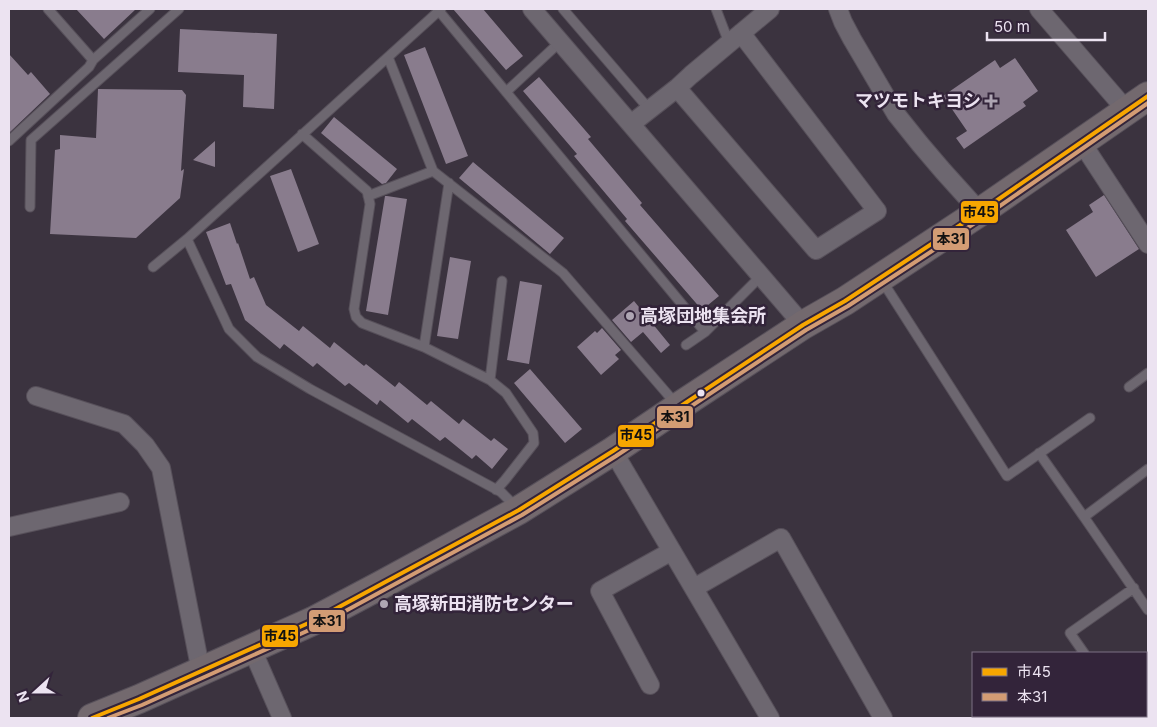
<svg xmlns="http://www.w3.org/2000/svg" width="1157" height="727" font-family="Inter,'Noto Sans JP',sans-serif">
	<style>
		.building { fill: #897c8d }
		.lines { fill: none; stroke-linecap: round; stroke-linejoin: round }
		.lane-casing { stroke: #57505a; stroke-width: 11 }
		.street-casing { stroke: #57505a; stroke-width: 20 }
		.primary-casing { stroke: #57505a; stroke-width: 30 }
		.lane { stroke: #6d6770; stroke-width: 9 }
		.street { stroke: #6d6770; stroke-width: 18 }
		.primary { stroke: #73696e; stroke-width: 28 }
		.bus-1-casing { stroke: #33243a; stroke-width: 8 }
		.bus-2-casing { stroke: #33243a; stroke-width: 8 }
		.bus-1 { stroke: #f7a600; stroke-width: 4 }
		.bus-2 { stroke: #d39c74; stroke-width: 4 }
		.poi-dot { fill: #aea5b3; stroke: #33243a; stroke-width: 2 }
		.bus-dot { fill: #ece3f1; stroke: #33243a; stroke-width: 2 }
		.labels { text-anchor: middle; stroke-width: 5; stroke-linejoin: round; paint-order: stroke }
		.poi-label { font-size: 18px; font-weight: bold; fill: #ece3f1; stroke: #33243a; text-anchor: start }
		.line-badge { stroke: #33243a; stroke-width: 2 }
		.pale-badge-label { font-size: 14px; text-anchor: middle; font-weight: bold; fill: #111 }
	</style>
	<rect width="100%" height="100%" fill="#3b333f"/>
	<path class="building" d="M76,9H136L104,39Z
		M453,9H483L523,56L506,70Z
		M180,29L277,34L274,109L243,107L244,75L178,72Z
		M425,47L468,156L446,164L404,55Z
		M9,54L28,75L31,72L50,94L9,133Z
		M1015,58L1038,91L1023,102L1026,106L964,149L956,138L967,131L943,96L995,60L1000,68Z
		M539,77L591,137L588,139L642,203L640,205L719,296L702,310L625,221L627,219L574,156L577,154L523,91Z
		M98,89L182,90L186,95L181,171L184,169L180,198L136,238L50,234L55,150L60,149V135L96,138Z
		M334,117L397,169L386,183L382,184L321,133Z
		M215,141V167L193,160Z
		M473,162L564,238L550,254L459,178Z
		M291,169L319,244L298,252L270,176Z
		M1104,195L1139,249L1096,277L1066,230L1093,212L1089,205Z
		M385,196H387L407,199L388,315L366,311Z
		M230,223L237,244L238,243L250,279L254,277L266,305L299,331L303,326L330,348L334,342L364,366L366,364L395,387L399,382L427,405L431,401L459,424L463,419L491,441L494,438L508,449L492,469L476,455L472,459L445,437L440,441L412,419L408,423L380,400L377,405L349,383L345,386L317,363L313,367L284,344L280,349L245,320L231,284L226,285L206,232Z
		M450,257L471,261L458,339L437,336Z
		M520,281L542,285L529,364L507,360Z
		M634,301L670,345L661,353L643,332L631,342L612,320Z
		M602,328L621,350L615,355L619,359L601,375L577,347L595,331L597,333Z
		M530,369L582,429L565,443L514,383Z"/>
	<g class="lines">
		<g class="lane-casing">
			<path id="lane" d="M48,9L93,60L150,9
				M441,9L187,239L229,329L257,357L310,389L501,492L517,508
				M563,9L649,109
				M716,9L729,43
				M439,11L705,332
				M388,57L433,171L563,273L676,404
				M506,92L560,42
				M302,134L367,191L370,204L354,309L356,317L362,323L424,347L490,380L506,393L533,433L534,443L505,480L496,490
				M9,141L89,67L93,60
				M368,196L433,171
				M30,207L31,140L179,9
				M153,267L187,239
				M881,279L1007,476L1090,418
				M686,345L705,332L761,276
				M424,347L449,183
				M490,380L502,281
				M1129,387L1148,373
				M1039,453L1084,517
				M1148,469L1084,517L1148,610
				M1084,653L1070,633L1134,588
				M1146,686L1148,685"/>
		</g>
		<g class="street-casing">
			<path id="street" d="M532,9L803,325
				M838,9L843,22L852,39L896,114L920,144L943,171L980,212
				M1039,9L1127,111
				M677,88L816,250L877,211L741,33
				M631,124L677,88L691,75L770,9
				M1082,143L1148,244
				M36,396L124,424L145,445L161,468L201,672
				M613,451L770,718
				M9,527L120,502
				M694,588L781,538L883,718
				M252,649L282,718
				M650,685L600,591L672,551"/>
		</g>
		<g class="primary-casing">
			<path id="primary" d="M92,718L139,699L313,621L381,585L519,510L613,451L678,407L803,325L845,301L980,212L1148,96"/>
		</g>
		<use href="#lane" class="lane"/>
		<use href="#street" class="street"/>
		<use href="#primary" class="primary"/>
		<g class="bus-1-casing">
			<path id="bus-1" d="M92,718L139,699L313,621L519,510L613,451L803,325L845,301L980,212L1148,96"/>
		</g>
		<g class="bus-2-casing">
			<path id="bus-2" d="M108,718L142,705L316,627L522,515L616,456L806,330L848,306L984,217L1148,103"/>
		</g>
		<use href="#bus-1" class="bus-1"/>
		<use href="#bus-2" class="bus-2"/>
	</g>
	<g class="poi-dot">
		<path d="M988.5 93.5h5v5h5v5h-5v5h-5v-5h-5v-5h5z"/>
		<circle cx="630" cy="316" r="5"/>
		<circle cx="384" cy="604" r="5"/>
	</g>
	<circle class="bus-dot" cx="701" cy="393" r="4.5"/>
	<g class="labels">
		<g class="poi-label">
			<text x="981" y="107" text-anchor="end">マツモトキヨシ</text>
			<text x="640" y="322">高塚団地集会所</text>
			<text x="394" y="610">高塚新田消防センター</text>
		</g>
	</g>
	<g class="line-badge">
		<rect x="960" y="200" width="39" height="24" rx="5" fill="#f7a600"/>
		<rect x="932" y="227" width="38" height="24" rx="5" fill="#d39c74"/>
		<rect x="656" y="405" width="38" height="24" rx="5" fill="#d39c74"/>
		<rect x="617" y="424" width="38" height="24" rx="5" fill="#f7a600"/>
		<rect x="308" y="609" width="38" height="24" rx="5" fill="#d39c74"/>
		<rect x="261" y="624" width="38" height="24" rx="5" fill="#f7a600"/>
	</g>
	<g class="pale-badge-label">
		<text x="979" y="217">市45</text>
		<text x="951" y="244">本31</text>
		<text x="675" y="422">本31</text>
		<text x="636" y="440">市45</text>
		<text x="327" y="626">本31</text>
		<text x="280" y="641">市45</text>
	</g>
	<rect width="1157" height="727" fill="none" stroke="#ece3f1" stroke-width="20"/>
	<rect x="972" y="652" width="175" height="65" fill="#33243a" stroke="#7d7083"/>
	<rect x="982" y="668" width="25" height="8" fill="#f7a600" stroke="#7d7083"/>
	<text x="1017" y="677" font-size="15" fill="#ece3f1">市45</text>
	<rect x="982" y="693" width="25" height="8" fill="#d39c74" stroke="#7d7083"/>
	<text x="1017" y="702" font-size="15" fill="#ece3f1">本31</text>
	<g transform="translate(35 692) rotate(249)" stroke="#33243a" stroke-width="4" paint-order="stroke">
	<path d="M0-4L9 19L0 12L-9 19Z" fill="#ece3f1"/>
	<text y="-8" font-size="14" font-weight="bold" text-anchor="middle" fill="#ece3f1">N</text>
	</g>
	<path d="M987 32v8h118v-8" fill="none" stroke="#ece3f1" stroke-width="2.5"/>
	<text x="994" y="32" font-size="15" fill="#ece3f1" stroke="#33243a" stroke-width="4" paint-order="stroke">50 m</text>
</svg>
